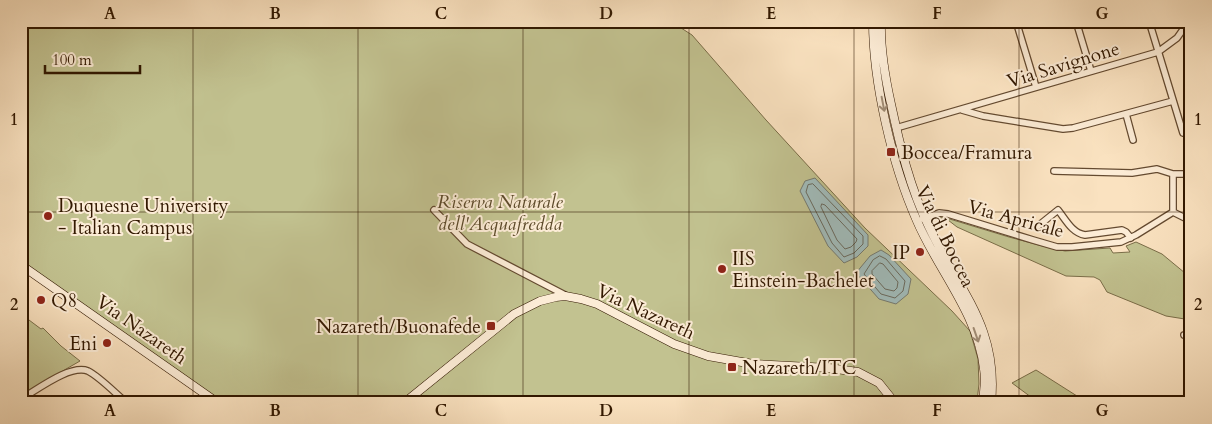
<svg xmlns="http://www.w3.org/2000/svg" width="1212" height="424" font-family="Cardo,serif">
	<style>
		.green { fill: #c2c290; stroke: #7a6d48 }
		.water { fill: #a1bcbb; stroke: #757a70 }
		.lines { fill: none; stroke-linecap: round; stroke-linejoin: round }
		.shore { stroke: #6a6a5e; stroke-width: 1 }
		.street-casing { stroke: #644a30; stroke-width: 8 }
		.secondary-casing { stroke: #321800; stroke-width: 9 }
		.street { stroke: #fcecd6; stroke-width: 5.5 }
		.secondary { stroke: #fcecd6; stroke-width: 8 }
		.oneway { stroke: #a18d76 }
		.grid { fill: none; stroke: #321800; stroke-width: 1; stroke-opacity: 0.55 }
		.poi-dot { fill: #8f2418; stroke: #fcecd6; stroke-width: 2 }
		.labels { text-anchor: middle; stroke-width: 4; stroke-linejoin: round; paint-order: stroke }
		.street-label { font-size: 19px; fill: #321800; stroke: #fcecd6 }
		.poi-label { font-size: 19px; fill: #321800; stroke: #fcecd6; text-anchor: start }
		.park-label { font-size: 19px; font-style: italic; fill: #5d4b2b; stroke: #fcecd6 }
		.neatline { fill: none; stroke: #321800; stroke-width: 2 }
		.grid-label { font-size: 16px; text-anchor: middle; font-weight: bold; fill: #321800 }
	</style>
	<rect width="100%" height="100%" fill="#fae2c0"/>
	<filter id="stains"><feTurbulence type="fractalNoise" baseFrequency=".004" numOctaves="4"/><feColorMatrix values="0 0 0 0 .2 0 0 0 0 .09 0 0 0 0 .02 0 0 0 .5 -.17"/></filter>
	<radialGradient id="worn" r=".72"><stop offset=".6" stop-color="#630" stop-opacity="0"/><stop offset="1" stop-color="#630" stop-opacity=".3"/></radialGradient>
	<path class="green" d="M21,21H655L678,26L692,35L766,120L865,228L952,311L970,331L978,359L979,384L977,401L976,403H224L21,262Z
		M938,217H943L1009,237L1050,248L1065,251L1110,248L1113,253L1130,252L1126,246L1136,242L1162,254L1191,278V320L1166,316L1107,292L1100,280L1094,277L1066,276L957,227L948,220L933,218Z
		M21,314L41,329L43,328L61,346L80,361L21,395Z
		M1036,370L1088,403H1039L1012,383Z"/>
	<path class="water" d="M815,178L868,235V246L857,257L844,263L828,246L800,191L805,181Z
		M881,250L889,255L911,279L908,294L896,304L879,299L856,273L870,256Z"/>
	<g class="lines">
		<path class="shore" d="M813,184L863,236V244L854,253L844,257L832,243L806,192L808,185Z
			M822,204L825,205L857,239L856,242L851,247L845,249L837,240L821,207Z
			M880,256L886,259L905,281L903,291L895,298L881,294L864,274L873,260Z
			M880,263L883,264L898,282L897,288L894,291L885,289L872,274V271Z"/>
		<g class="street-casing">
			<path id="street" d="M1016,21L1036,87
				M1076,21L1091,71
				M1149,21L1183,133
				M962,110L983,116L1063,129L1073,128L1173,101
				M1126,114L1133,140
				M896,128L1158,52L1177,38L1189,21
				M1054,171L1132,173L1157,169L1173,174H1191
				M1173,174V212
				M434,210L467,244L567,296
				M1173,212L1191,221
				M922,219L939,213L948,214L1033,240L1057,247H1072L1121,242L1136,235L1173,212
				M1038,226L1058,210C1066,220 1072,233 1085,235L1122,230L1126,232L1131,238
				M1184,335L1191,334
				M21,399C37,390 70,364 88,371C100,377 116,394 127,403"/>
		</g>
		<g class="secondary-casing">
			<path id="secondary" d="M873,21C873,82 892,165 917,221C938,270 978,314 984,369C986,380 984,391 983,403
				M881,21C880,49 885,77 891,104C900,146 910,188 929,227C959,291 999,327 991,403
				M21,265L218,403
				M404,403L514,314L540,301L556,297L565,296L581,299L597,304L674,344L708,356L753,364L829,368L858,372L879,383L895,403"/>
		</g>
		<use href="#street" class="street"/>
		<use href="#secondary" class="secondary"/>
	</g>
	<defs><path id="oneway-shaft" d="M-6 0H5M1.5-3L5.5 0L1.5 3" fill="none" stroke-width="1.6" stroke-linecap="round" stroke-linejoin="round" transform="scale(1.25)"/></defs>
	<g class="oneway">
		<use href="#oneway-shaft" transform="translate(883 104) rotate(79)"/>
		<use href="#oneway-shaft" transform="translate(976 335) rotate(71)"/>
	</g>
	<path class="grid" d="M193,21V403M358,21V403M523,21V403M689,21V403M854,21V403M1019,21V403M21,212H1191"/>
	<g class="poi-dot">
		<rect x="886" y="147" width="10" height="10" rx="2.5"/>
		<circle cx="48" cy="216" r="5"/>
		<circle cx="920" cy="252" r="5"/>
		<circle cx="722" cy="269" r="5"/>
		<circle cx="41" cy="300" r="5"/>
		<rect x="486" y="321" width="10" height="10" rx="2.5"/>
		<circle cx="107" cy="343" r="5"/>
		<rect x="727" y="362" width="10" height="10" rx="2.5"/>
	</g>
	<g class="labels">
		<g class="street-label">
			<text transform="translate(1063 64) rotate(-17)" y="7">Via Savignone</text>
			<text transform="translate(1016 218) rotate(15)" y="7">Via Apricale</text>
			<text transform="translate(946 236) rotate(64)" y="7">Via di Boccea</text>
			<text transform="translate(646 311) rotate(25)" y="7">Via Nazareth</text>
			<text transform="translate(142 329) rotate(35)" y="7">Via Nazareth</text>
		</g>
		<g class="poi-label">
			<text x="901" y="159">Boccea/Framura</text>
			<text x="58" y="212">Duquesne University<tspan x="58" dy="22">- Italian Campus</tspan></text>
			<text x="910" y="259" text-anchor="end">IP</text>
			<text x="732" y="265">IIS<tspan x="732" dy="22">Einstein-Bachelet</tspan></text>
			<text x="51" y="307">Q8</text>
			<text x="481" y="333" text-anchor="end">Nazareth/Buonafede</text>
			<text x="97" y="350" text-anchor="end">Eni</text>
			<text x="742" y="374">Nazareth/ITC</text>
		</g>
		<g class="park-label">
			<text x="500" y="208">Riserva Naturale<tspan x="500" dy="22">dell'Acquafredda</tspan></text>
		</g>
	</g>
	<rect width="1212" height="424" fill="none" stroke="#fae2c0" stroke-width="55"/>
	<path d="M45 65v8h95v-8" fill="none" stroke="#321800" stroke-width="2.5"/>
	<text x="52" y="65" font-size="15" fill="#321800" stroke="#fcecd6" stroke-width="4" paint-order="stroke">100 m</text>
	<rect x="28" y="28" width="1156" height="368" class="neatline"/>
	<g class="grid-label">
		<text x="110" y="19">A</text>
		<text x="275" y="19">B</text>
		<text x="441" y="19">C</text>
		<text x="606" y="19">D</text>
		<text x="771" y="19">E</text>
		<text x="937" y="19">F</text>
		<text x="1102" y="19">G</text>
		<text x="14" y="125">1</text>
		<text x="1198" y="125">1</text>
		<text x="14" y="310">2</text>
		<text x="1198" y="310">2</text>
		<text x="110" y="416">A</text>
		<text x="275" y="416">B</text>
		<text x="441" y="416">C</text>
		<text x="606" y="416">D</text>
		<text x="771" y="416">E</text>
		<text x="937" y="416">F</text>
		<text x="1102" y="416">G</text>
	</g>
	<rect width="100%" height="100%" filter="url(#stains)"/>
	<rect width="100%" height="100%" fill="url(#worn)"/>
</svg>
